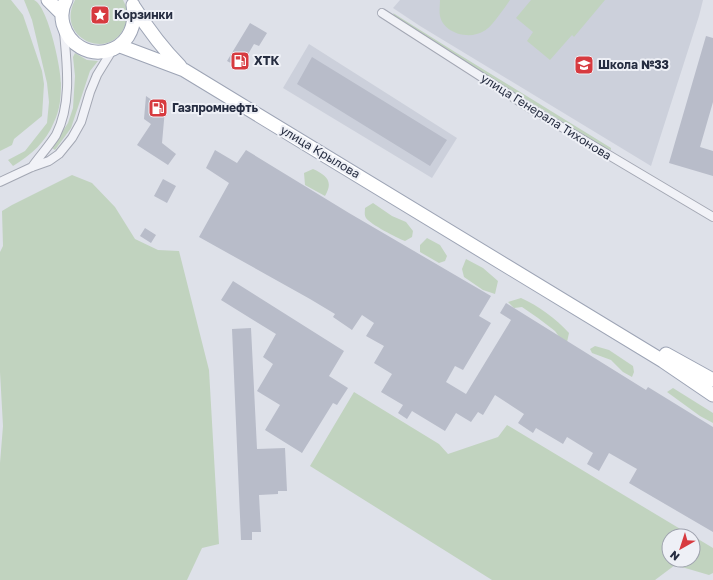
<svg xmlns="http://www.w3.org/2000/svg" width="713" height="580" font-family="'Golos Text',sans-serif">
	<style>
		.built { fill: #ccd0db }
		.green { fill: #c1d3bf }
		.building { fill: #b8bcc9 }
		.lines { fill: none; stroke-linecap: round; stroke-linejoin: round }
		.minor-casing { stroke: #a3a7b3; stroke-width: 10 }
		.primary-casing { stroke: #9da4b5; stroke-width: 15 }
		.minor { stroke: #f1f2f7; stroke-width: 8 }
		.primary { stroke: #fff; stroke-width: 13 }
		.labels { text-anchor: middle; stroke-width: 4; stroke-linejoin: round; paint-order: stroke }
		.poi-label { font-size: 12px; font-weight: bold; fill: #262d41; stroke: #eef0f6; text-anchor: start }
		.street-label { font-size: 12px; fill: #262d41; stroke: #eef0f6 }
	</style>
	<rect width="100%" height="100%" fill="#dee1e9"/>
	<path class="built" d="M400,0H703L699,16L651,166L420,26L393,8Z
		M309,44L457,138L432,178L283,88Z"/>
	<path class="green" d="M0,0H11L23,15L42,71L44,84L42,116L14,139L12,145L0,151Z
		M24,0C27,0 31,0 34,0C48,6 61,68 61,83C61,97 60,110 54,122C46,142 31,155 13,166L8,160L25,151L47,123L49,102L47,83L32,20Z
		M75,0H123C127,7 129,16 126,23C113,64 54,39 75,0Z
		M440,0H510C505,7 491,28 484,31C470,40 444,34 440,16C439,11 440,5 440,0Z
		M531,0H605L574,37L572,35L550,60L527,41L533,32L516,18Z
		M393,13L455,52L611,148V150L607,149L398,21Z
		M75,53L87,60L98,61L90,71L71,128L55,150L52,148L68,123L73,108L75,76L73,57Z
		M313,169C326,175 334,181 325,196L305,185L304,173Z
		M72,175L92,183L115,207L135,239L158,250L179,251L209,370L219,544L202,548L187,580H0V463L3,426L0,372V252L3,246L2,211L12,205Z
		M373,203L392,216L406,222L413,231L412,237L405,241C397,238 370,224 366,218C364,215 365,211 365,208Z
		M427,238L440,245L447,256L445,261L439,263L420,252V245Z
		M466,259L483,268L498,281L495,294L483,290L464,277L462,269Z
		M521,298C539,306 555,318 569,333L567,342L560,338L555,331L538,318L522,307L514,308L508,302Z
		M595,346L609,350L633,366L634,372L632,377L623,372L611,360L592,353L590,349Z
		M673,388L713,413V423L700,416L667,392Z
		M354,392L439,444L448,454L498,437L507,425L692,536H669V560H693V536L713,548V573L709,575L675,565L655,580H492L310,466Z"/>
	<path class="building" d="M250,23L267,33L259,46L254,44L240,68L227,61Z
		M706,36L713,38V102L700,147L713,151V176L669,163Z
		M312,57L447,140L430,166L297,84Z
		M146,96L165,109L162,143L176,154L168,165L137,145L151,124L144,119Z
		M215,150L237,163L246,150L349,213L491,296L479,316L491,323L463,370L455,366L446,382L466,394L511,320L500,313L506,303L646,390L648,387L713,427V532L629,483L637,469L609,453L599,471L587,464L593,453L567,437L563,444L536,428L533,433L518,423L524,414L495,395L483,415L478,412L471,422L456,413L445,431L412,411L407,419L398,413L403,405L381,392L392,374L374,363L384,346L366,336L374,323L362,315L352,330L333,317L335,314L310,299L199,237L229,183L206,168Z
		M163,179L176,186L167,203L154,196Z
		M145,228L156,235L151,243L140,236Z
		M233,281L344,351L329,376L348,388L337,405L333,403L302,453L265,430L280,405L257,391L273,364L263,357L276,334L221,300Z
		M251,328L257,449L285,448L287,491H278V494L259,495L261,532H252V540H241L232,329Z"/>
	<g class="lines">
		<g class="minor-casing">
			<path id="minor" d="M382,13L533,110L713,217
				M32,167C39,157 49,146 56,135C72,104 67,65 64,32
				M0,182L32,167L49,161L59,154L72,138L81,122L90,92L97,75L113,49"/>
		</g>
		<g class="primary-casing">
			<path id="primary" d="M48,0L62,14
				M66,0C62,7 61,16 63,24C76,69 142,58 133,5
				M134,7C148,29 162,48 180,66
				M120,46L184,70L663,361L713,395
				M666,354L713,380"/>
		</g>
		<use href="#minor" class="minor"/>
		<use href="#primary" class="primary"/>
	</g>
	<defs>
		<g id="sight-square" transform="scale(1)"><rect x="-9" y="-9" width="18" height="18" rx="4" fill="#d73a3f" stroke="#eef0f6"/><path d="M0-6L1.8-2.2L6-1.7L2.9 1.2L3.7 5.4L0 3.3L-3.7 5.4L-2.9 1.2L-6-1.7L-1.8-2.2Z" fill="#fff"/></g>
		<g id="fuel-square" transform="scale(1)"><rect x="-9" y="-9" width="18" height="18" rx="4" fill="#d73a3f" stroke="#eef0f6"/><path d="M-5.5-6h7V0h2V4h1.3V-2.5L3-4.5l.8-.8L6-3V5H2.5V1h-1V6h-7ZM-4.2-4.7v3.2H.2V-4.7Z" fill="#fff"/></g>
		<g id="school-square" transform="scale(1)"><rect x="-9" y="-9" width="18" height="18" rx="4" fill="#d73a3f" stroke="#eef0f6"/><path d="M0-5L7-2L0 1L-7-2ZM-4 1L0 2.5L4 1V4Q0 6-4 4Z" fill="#fff"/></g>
	</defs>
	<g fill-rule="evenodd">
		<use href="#sight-square" x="100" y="15"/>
		<use href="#fuel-square" x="240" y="61"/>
		<use href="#school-square" x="584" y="65"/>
		<use href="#fuel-square" x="158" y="108"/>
	</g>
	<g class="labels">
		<g class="poi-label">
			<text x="114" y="19">Корзинки</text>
			<text x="254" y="65">ХТК</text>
			<text x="598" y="69">Школа №33</text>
			<text x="172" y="112">Газпромнефть</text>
		</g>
		<g class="street-label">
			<text transform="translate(546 117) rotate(32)" y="4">улица Генерала Тихонова</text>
			<text transform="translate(320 152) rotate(31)" y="4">улица Крылова</text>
		</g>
	</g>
	<g transform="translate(681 548) rotate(219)"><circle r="19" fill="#eef0f6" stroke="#9ea2ae"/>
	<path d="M0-3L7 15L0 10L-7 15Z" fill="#d73a3f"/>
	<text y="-6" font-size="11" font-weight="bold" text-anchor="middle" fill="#262d41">N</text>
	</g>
</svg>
